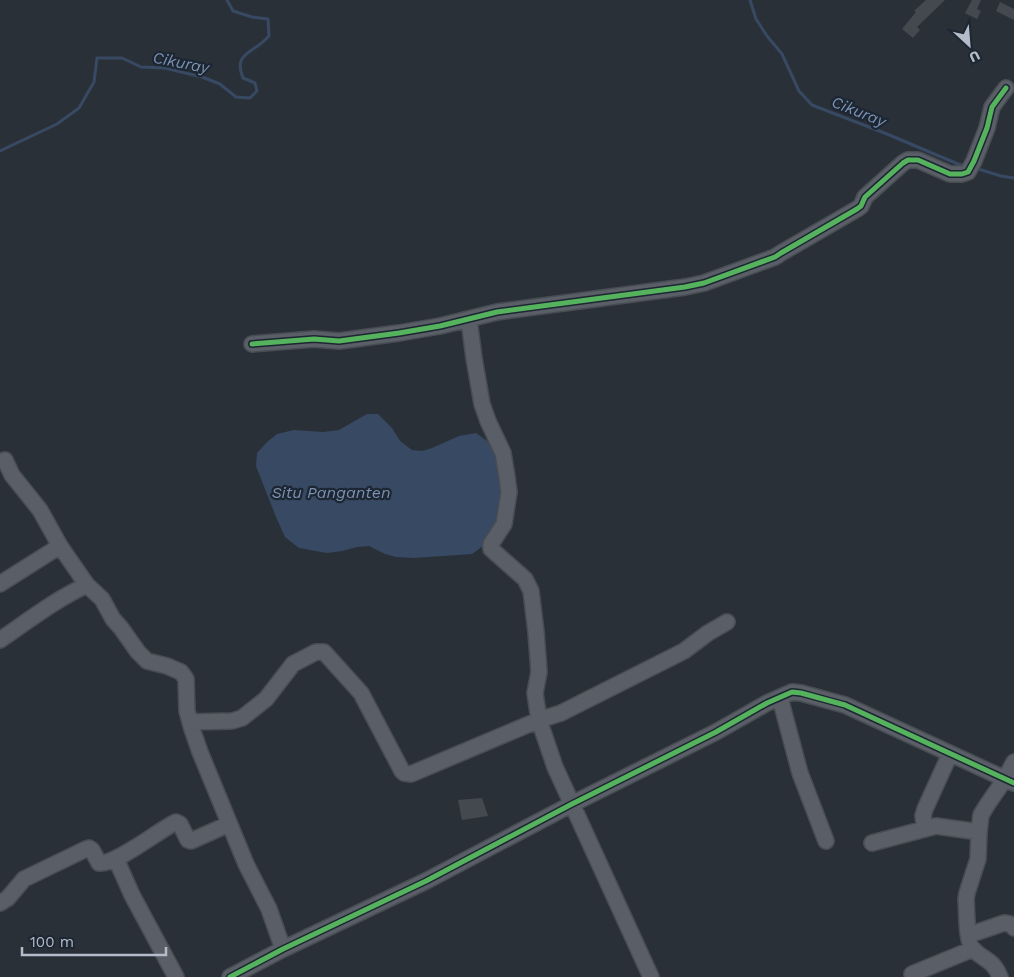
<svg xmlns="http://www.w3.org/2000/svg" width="1014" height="977" font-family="'Work Sans',sans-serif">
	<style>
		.water { fill: #384963 }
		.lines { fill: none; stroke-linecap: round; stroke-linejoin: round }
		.stream { stroke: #384963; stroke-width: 3 }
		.building { fill: #444950 }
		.minor-casing { stroke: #484c53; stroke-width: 18 }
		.minor { stroke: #5a5e66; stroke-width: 15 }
		.cycleway-casing { stroke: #1d2633; stroke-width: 8 }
		.cycleway { stroke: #56b35d; stroke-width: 5 }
		.labels { text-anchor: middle; stroke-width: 4.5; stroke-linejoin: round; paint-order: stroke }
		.water-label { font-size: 16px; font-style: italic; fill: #7c92b1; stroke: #1d2633 }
	</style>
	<rect width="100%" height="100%" fill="#2a3038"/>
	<path class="water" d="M367,414H378L392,428L400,441L412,450L422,451L432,448L459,436L476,433L490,443L497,457L502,486L498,521L487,543L472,554L414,558L396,557L385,554L369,546L357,547L342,551L327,553L299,548L285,537L276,517L256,466L257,453L267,442L277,434L294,430L323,432L339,430Z"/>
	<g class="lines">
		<path class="stream" d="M750,0L756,19L767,36L782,54L799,91L812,105L887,134L958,164L966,166
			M0,151L57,124L79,108L94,82L97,58H122L141,67L165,68L202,77L220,84L236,97L250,98L257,91L255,83L243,78C235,58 245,55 259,45C263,42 266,39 269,36L268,19L252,17L233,11L227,0
			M975,168L1001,176L1014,178"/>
	</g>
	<path class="building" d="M926,0H945L917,27L920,30L913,38L902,29L916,12L914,11Z
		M972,0H981L977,9L981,11L977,19L965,13Z
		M1000,2L1014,9V20L996,11Z
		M482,798L488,816L462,820L458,800Z"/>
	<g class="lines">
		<g class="minor-casing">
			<path id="minor" d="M469,320L474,358L482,404L488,421L503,453L507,477L509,492L504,524L491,544V549L525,579L531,591L536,632L539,672L535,693L539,720L555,767L572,804L651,977
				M252,344L314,339L339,341L399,333L440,326L497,312L685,287L704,283L775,257L781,253L857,209L861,206L865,197L903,163L908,160H918L950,174H962L968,172L974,161L987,128L992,107L1006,88
				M5,460L12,475L40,510L60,546L87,585L102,599L113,619L121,628L138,652L147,661L167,666L181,672L186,679L187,711L192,729L200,752L246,864L269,909L283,949
				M0,584L60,546
				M0,640C28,621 56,599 87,585
				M780,698L800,773L826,841
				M190,722L232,721L242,718L266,699L293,664L316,652H324L361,693L402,771L404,773L411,774L539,720L561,713L684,651L708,633L727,622
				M925,829L923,816L925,809L950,754
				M872,843L936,826L979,832
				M116,859L132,895L176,977
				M0,903L8,898L24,879L86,849L89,848L92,850L99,863C116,865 159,830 176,822L180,824L188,840L191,841L229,824
				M969,935L1004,923L1010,924L1014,928
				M912,974L973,949
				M230,977L283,949L426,881L572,804L716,732L767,703L792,692L801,693L845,705L1014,783
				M1000,977C993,959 984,961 973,949C966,942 967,910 966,899L967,893L978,859L979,832L981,815L987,805L1005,779L1014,762"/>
		</g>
		<use href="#minor" class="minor"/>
		<g class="cycleway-casing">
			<path id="cycleway" d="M252,344L314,339L339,341L399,333L440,326L497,312L685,287L704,283L775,257L781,253L857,209L861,206L865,197L903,163L908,160H918L950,174H962L968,172L974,161L987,128L992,107L1006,88
				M230,977L283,949L426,881L572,804L716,732L767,703L792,692L801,693L845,705L1014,783"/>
		</g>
		<use href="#cycleway" class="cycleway"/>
	</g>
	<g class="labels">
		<g class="water-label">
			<text transform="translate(181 62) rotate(11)" y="6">Cikuray</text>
			<text transform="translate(859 111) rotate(22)" y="6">Cikuray</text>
			<text x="331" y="498">Situ Panganten</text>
		</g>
	</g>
	<g transform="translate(969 45) rotate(154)" stroke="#1d2633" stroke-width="4" paint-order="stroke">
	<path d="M0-4L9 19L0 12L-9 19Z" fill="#b4bcc9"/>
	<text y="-8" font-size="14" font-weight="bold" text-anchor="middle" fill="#b4bcc9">U</text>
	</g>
	<path d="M22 947v8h144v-8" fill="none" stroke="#b4bcc9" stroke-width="2.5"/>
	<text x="30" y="947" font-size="15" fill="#b4bcc9" stroke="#1d2633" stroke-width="4" paint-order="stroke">100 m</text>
</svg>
